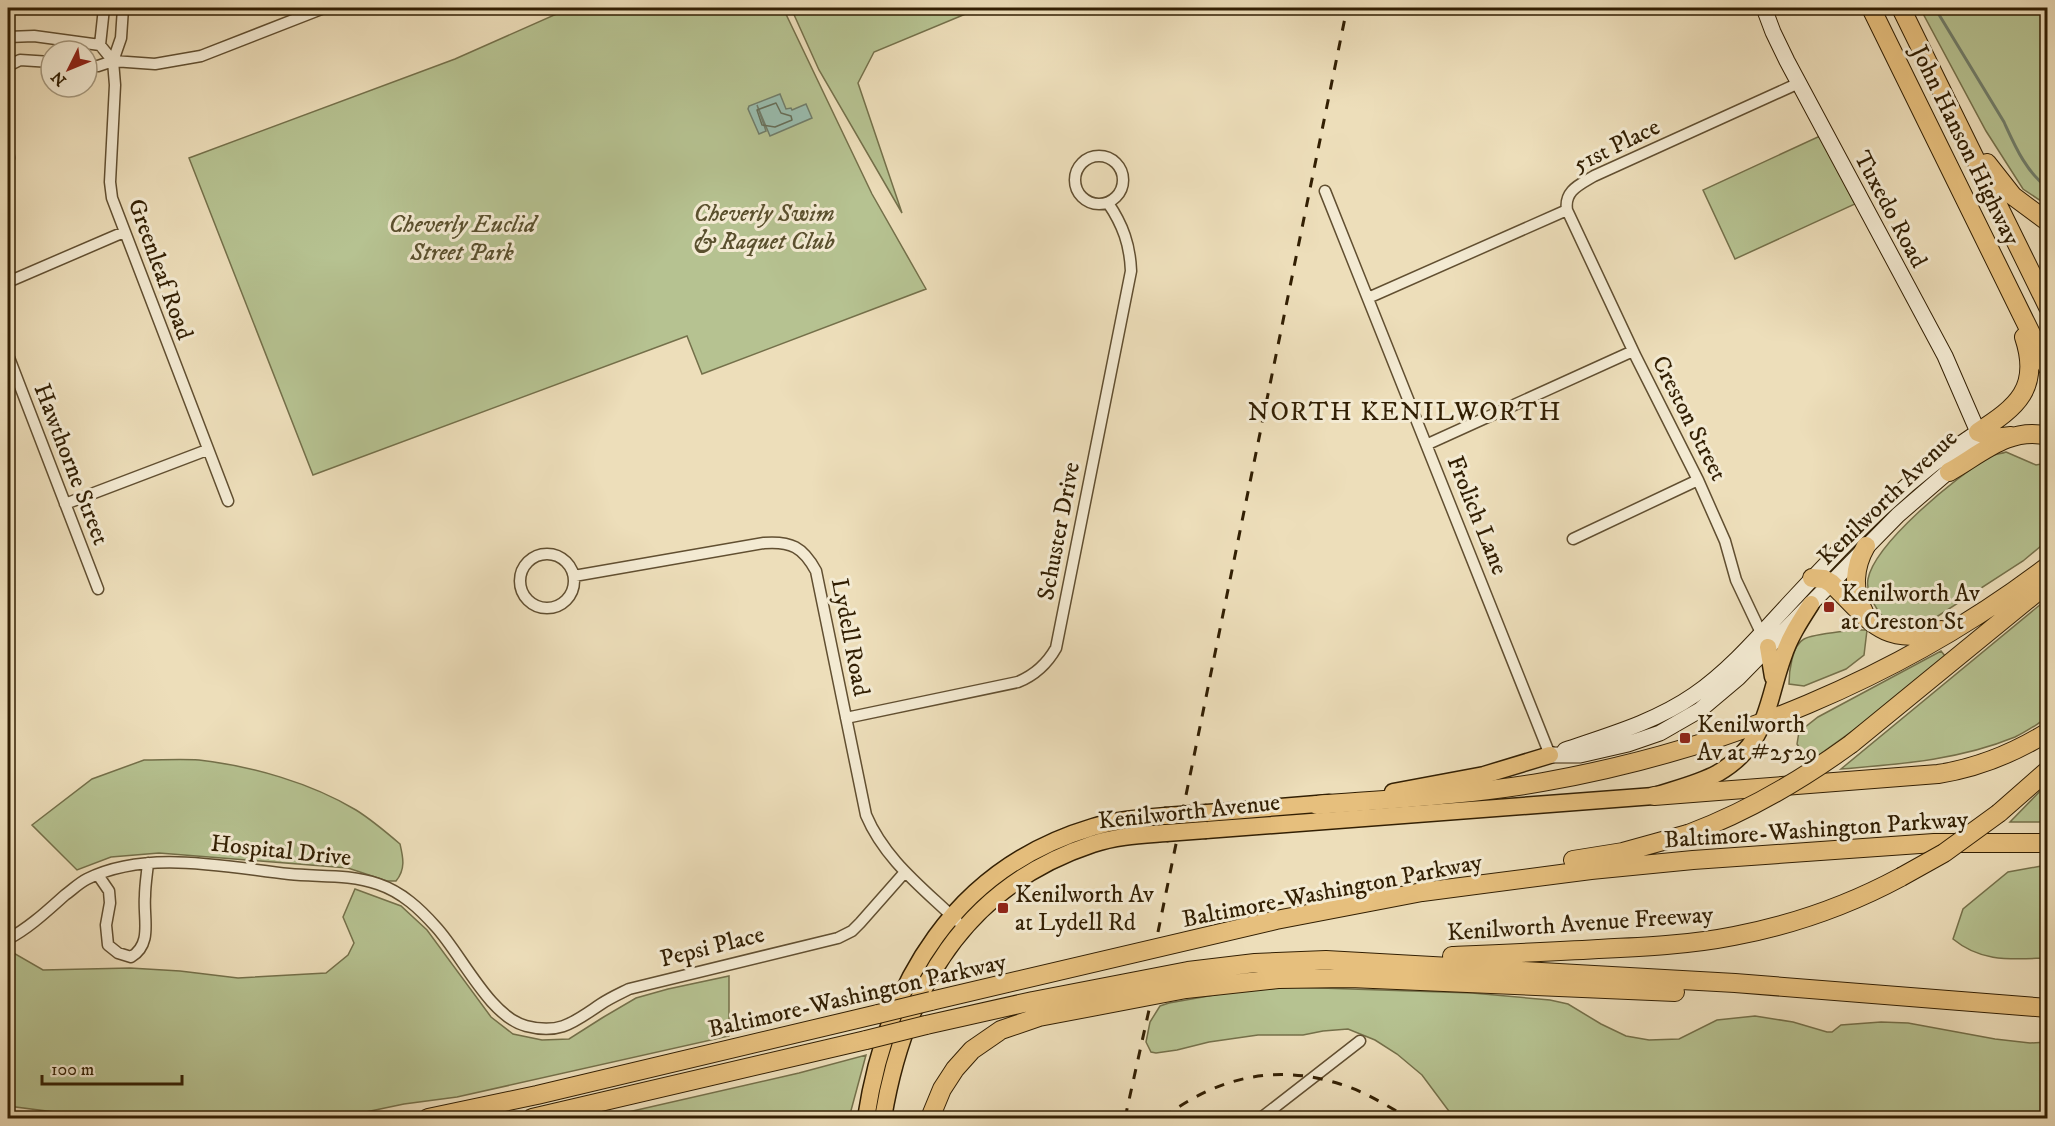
<svg xmlns="http://www.w3.org/2000/svg" width="2055" height="1126" font-family="'IM FELL DW Pica',serif">
	<style>
		.green { fill: #b6c291; stroke: #74704a; stroke-width: 1.5 }
		.water { fill: #99bcae; stroke: #707d6a; stroke-width: 1.5 }
		.lines { fill: none; stroke-linecap: round; stroke-linejoin: round }
		.shore { stroke: #666e58; stroke-width: 1.5 }
		.stream { stroke: #707d6a; stroke-width: 3 }
		.street-casing { stroke: #614f31; stroke-width: 13 }
		.secondary-casing { stroke: #321f03; stroke-width: 17 }
		.primary-casing { stroke: #321f03; stroke-width: 19 }
		.highway-casing { stroke: #321f03; stroke-width: 20 }
		.street { stroke: #f3ead2; stroke-width: 10 }
		.secondary { stroke: #f3ead2; stroke-width: 15 }
		.primary { stroke: #e6bf7d; stroke-width: 16 }
		.highway { stroke: #e6bf7d; stroke-width: 18 }
		.rail { stroke: #321f03; stroke-width: 3; stroke-dasharray: 10 10; stroke-linecap: butt }
		.primary-bridge-casing { stroke: #321f03; stroke-width: 19; stroke-linecap: butt }
		.highway-bridge-casing { stroke: #321f03; stroke-width: 20; stroke-linecap: butt }
		.primary-bridge { stroke: #e6bf7d; stroke-width: 16 }
		.highway-bridge { stroke: #e6bf7d; stroke-width: 18 }
		.poi-dot { fill: #8f2418; stroke: #f3ead2; stroke-width: 2 }
		.labels { text-anchor: middle; stroke-width: 6; stroke-linejoin: round; paint-order: stroke }
		.street-label { font-size: 24px; fill: #321f03; stroke: #f3ead2 }
		.park-label { font-size: 24px; font-style: italic; fill: #5a502e; stroke: #f3ead2 }
		.poi-label { font-size: 24px; fill: #321f03; stroke: #f3ead2; text-anchor: start }
		.neighbourhood-label { font-size: 26px; letter-spacing: 1.5px; fill: #321f03; stroke: #f3ead2 }
	</style>
	<rect width="100%" height="100%" fill="#eddeba"/>
	<filter id="stains"><feTurbulence type="fractalNoise" baseFrequency=".00333" numOctaves="4"/><feColorMatrix values="0 0 0 0 .2 0 0 0 0 .09 0 0 0 0 .02 0 0 0 .5 -.17"/></filter>
	<radialGradient id="worn" r=".72"><stop offset=".6" stop-color="#630" stop-opacity="0"/><stop offset="1" stop-color="#630" stop-opacity=".3"/></radialGradient>
	<path class="green" d="M570,8H783L872,194L926,289L702,374L687,336L313,475L189,158L455,59Z
		M791,8H980L874,52L858,83L902,213L819,70Z
		M1920,8H2047V205L2023,189L1986,131Z
		M1820,136L1855,204L1735,259L1703,190Z
		M2006,452L2036,465L2047,463V541L2023,561L1921,627C1906,628 1885,624 1877,609C1871,600 1866,590 1868,579C1875,543 1956,477 1989,457C1994,454 2001,454 2006,452Z
		M2047,599V718C2037,724 2026,732 2015,737C1959,760 1901,764 1841,769Z
		M1852,630H1867L1864,655L1846,669L1804,686L1789,684C1789,672 1792,645 1804,639C1813,634 1841,632 1852,630Z
		M1941,651L1945,656L1862,724L1809,762L1797,744L1799,732L1818,717Z
		M144,760C162,760 181,759 199,760C252,766 311,783 356,810C372,820 386,832 400,844C403,857 406,869 396,881H387L348,868L159,853L111,857L77,870L32,825L92,779Z
		M2047,784V822H2010Z
		M2047,865V958C2012,959 1982,963 1953,939L1963,909L2008,872Z
		M355,889L401,906L427,930L491,1017L513,1034L542,1040L569,1039L602,1018L636,998L668,989L729,976V1036L457,1097L404,1104L361,1113L312,1118H101L8,1106V953L12,952L43,970L130,968L180,971L238,978L326,973L348,955L354,943L343,917Z
		M1290,987L1472,993L1550,1000L1568,1004L1601,1024L1626,1036L1649,1040L1679,1039L1717,1020L1755,1016L1793,1022L1827,1032H1832L1841,1025L1881,1022L1908,1023L1995,1039L2030,1043L2047,1042V1118H1454L1422,1075L1397,1054L1375,1040L1348,1029L1323,1031L1303,1035H1258L1209,1042L1177,1050L1156,1053L1151,1052L1146,1042L1150,1022L1160,1006L1169,1003L1231,992Z
		M866,1055L849,1118H602L799,1073Z"/>
	<path class="water" d="M780,94L786,109L791,108L792,110L806,104L812,118L770,136L757,105L766,131L759,134L748,109L749,106Z"/>
	<g class="lines">
		<path class="shore" d="M776,103L781,113L791,116L792,120L775,127L762,125L757,110Z"/>
		<path class="stream" d="M1935,8L2004,122C2015,146 2026,172 2048,188"/>
		<g class="street-casing">
			<path id="street" d="M123,8L121,38L113,61L115,85L110,182L112,198L228,501
				M8,37L34,36L100,45L113,61
				M100,45L104,8
				M8,66L20,60L51,62
				M87,66H98L113,61L155,64L201,56L324,8
				M8,151L9,158L8,161
				M1075 180a24 24 0 1 1 48 0a24 24 0 1 1-48 0Z
				M1325,191L1550,755
				M8,282L124,232
				M1368,298L1567,210
				M8,355L98,589
				M1428,444L1633,351
				M65,504L207,450
				M1573,539L1698,480
				M520 581a27 27 0 1 1 54 0a27 27 0 1 1-54 0Z
				M574,576L764,543C791,541 803,547 816,571L866,815C885,860 923,888 957,921
				M1763,637L1736,580L1725,541L1698,480L1636,357L1567,210C1564,191 1579,185 1594,176L1799,83
				M846,718L1018,682C1035,675 1047,664 1056,648L1131,271C1130,245 1123,225 1108,203
				M98,875L109,891L110,903L106,925L108,945L118,953L131,957C153,944 143,918 145,896C145,885 147,874 148,863
				M8,939C29,928 47,911 65,895C72,890 79,883 87,879C147,849 225,867 289,874C319,877 349,874 378,884C402,892 420,909 436,927C461,954 490,1017 526,1026C560,1035 574,1022 601,1004C610,998 619,994 629,989L838,938L852,931L860,923L905,872
				M1261,1118L1360,1041"/>
		</g>
		<g class="secondary-casing">
			<path id="secondary" d="M1565,750C1609,735 1655,722 1694,695C1733,668 1764,630 1796,596C1853,535 1907,478 1978,432
				M1550,755H1580L1628,744L1660,733L1700,710L1738,678L1898,515L1971,452L1977,444L1978,432L1945,356L1787,61L1773,32L1764,8"/>
		</g>
		<g class="primary-casing">
			<path id="primary" d="M1768,647L1773,677
				M1393,792L1484,775L1550,755
				M1207,813L1329,803
				M1206,830L1654,796C1675,789 1698,784 1718,773C1768,744 1766,704 1783,657C1789,638 1800,621 1811,604
				M866,1118C887,982 955,868 1093,827C1116,820 1141,818 1165,816
				M883,1118C904,991 965,886 1093,844C1117,836 1142,835 1166,833"/>
		</g>
		<g class="highway-casing">
			<path id="highway" d="M1871,8L2048,368
				M1901,8L2048,307
				M1987,163L2013,196L2048,222
				M2011,436L1994,438L1978,432C2017,407 2041,388 2024,337
				M1949,472C1980,455 2009,426 2048,436
				M1812,578L1824,579L1831,583C1868,619 1884,649 1941,630
				M1864,612C1852,591 1854,567 1866,546
				M1851,744L2048,583
				M1654,796L1938,774C1977,768 2014,753 2048,732
				M1317,805C1392,799 1468,795 1543,782C1724,750 1901,678 2048,566
				M1999,813L2048,770
				M1573,860L1623,852L1688,834
				M1452,956C1500,954 1549,952 1598,949C1643,947 1689,945 1734,936C1792,925 1849,905 1901,877
				M931,1001L1276,920L1422,892L1591,870L1693,860L1934,843H2048
				M926,1025L1033,1001L1188,971L1255,963L1326,960L1735,983L2048,1008
				M428,1118L537,1095L878,1014
				M532,1118L866,1040
				M930,1118L942,1089L955,1069L972,1050L1001,1030L1039,1017L1186,989L1278,979L1350,978L1675,992"/>
		</g>
		<use href="#street" class="street"/>
		<use href="#secondary" class="secondary"/>
		<use href="#primary" class="primary"/>
		<use href="#highway" class="highway"/>
		<path class="rail" d="M1158,932L1347,8
			M1125,1118L1151,1001
			M1163,1118C1216,1078 1274,1063 1340,1084C1364,1091 1387,1106 1409,1118"/>
		<g class="primary-bridge-casing">
			<path id="primary-bridge" d="M1165,816L1207,813
				M1166,833L1206,830"/>
		</g>
		<g class="highway-bridge-casing">
			<path id="highway-bridge" d="M1688,834C1747,812 1800,781 1851,744
				M1901,877L1944,853L1999,813
				M878,1014L931,1001
				M866,1040L926,1025"/>
		</g>
		<use href="#primary-bridge" class="primary-bridge"/>
		<use href="#highway-bridge" class="highway-bridge"/>
	</g>
	<g class="poi-dot">
		<rect x="1823" y="601" width="12" height="12" rx="3"/>
		<rect x="1679" y="732" width="12" height="12" rx="3"/>
		<rect x="997" y="902" width="12" height="12" rx="3"/>
	</g>
	<g class="labels">
		<g class="street-label">
			<text transform="translate(1616 145) rotate(-26)" y="8">51st Place</text>
			<text transform="translate(1966 145) rotate(64)" y="8">John Hanson Highway</text>
			<text transform="translate(1891 209) rotate(62)" y="8">Tuxedo Road</text>
			<text transform="translate(161 269) rotate(70)" y="8">Greenleaf Road</text>
			<text transform="translate(1690 418) rotate(63)" y="8">Creston Street</text>
			<text transform="translate(72 464) rotate(69)" y="8">Hawthorne Street</text>
			<text transform="translate(1887 497) rotate(-44)" y="8">Kenilworth Avenue</text>
			<text transform="translate(1478 515) rotate(68)" y="8">Frolich Lane</text>
			<text transform="translate(1058 531) rotate(-79)" y="8">Schuster Drive</text>
			<text transform="translate(851 637) rotate(79)" y="8">Lydell Road</text>
			<text transform="translate(1189 811) rotate(-6)" y="8">Kenilworth Avenue</text>
			<text transform="translate(1816 829) rotate(-4)" y="8">Baltimore-Washington Parkway</text>
			<text transform="translate(281 850) rotate(6)" y="8">Hospital Drive</text>
			<text transform="translate(1332 890) rotate(-11)" y="8">Baltimore-Washington Parkway</text>
			<text transform="translate(1580 923) rotate(-4)" y="8">Kenilworth Avenue Freeway</text>
			<text transform="translate(712 946) rotate(-14)" y="8">Pepsi Place</text>
			<text transform="translate(857 995) rotate(-13)" y="8">Baltimore-Washington Parkway</text>
		</g>
		<g class="park-label">
			<text x="764" y="221">Cheverly Swim<tspan x="764" dy="28">&amp; Raquet Club</tspan></text>
			<text x="462" y="232">Cheverly Euclid<tspan x="462" dy="28">Street Park</tspan></text>
		</g>
		<g class="poi-label">
			<text x="1841" y="601">Kenilworth Av<tspan x="1841" dy="28">at Creston St</tspan></text>
			<text x="1697" y="732">Kenilworth<tspan x="1697" dy="28">Av at #2529</tspan></text>
			<text x="1015" y="902">Kenilworth Av<tspan x="1015" dy="28">at Lydell Rd</tspan></text>
		</g>
		<g class="neighbourhood-label">
			<text x="1405" y="420">NORTH KENILWORTH</text>
		</g>
	</g>
	<rect width="2055" height="1126" fill="none" stroke="#eddeba" stroke-width="30"/>
	<rect x="9" y="9" width="2037" height="1108" fill="none" stroke="#321f03" stroke-width="3"/>
	<rect x="15" y="15" width="2025" height="1096" fill="none" stroke="#321f03" stroke-width="1.5"/>
	<g transform="translate(69 69) rotate(227)"><circle r="28" fill="#f3ead2" stroke="#a6997f" stroke-width="1.5"/>
	<path d="M0-4.5L10 22L0 15L-10 22Z" fill="#8f2418"/>
	<text y="-9" font-size="16" font-weight="bold" text-anchor="middle" fill="#321f03">N</text>
	</g>
	<path d="M42 1075v9h140v-9" fill="none" stroke="#321f03" stroke-width="3"/>
	<text x="51" y="1075" font-size="18" fill="#321f03" stroke="#f3ead2" stroke-width="4.5" paint-order="stroke">100 m</text>
	<rect width="100%" height="100%" filter="url(#stains)"/>
	<rect width="100%" height="100%" fill="url(#worn)"/>
</svg>
